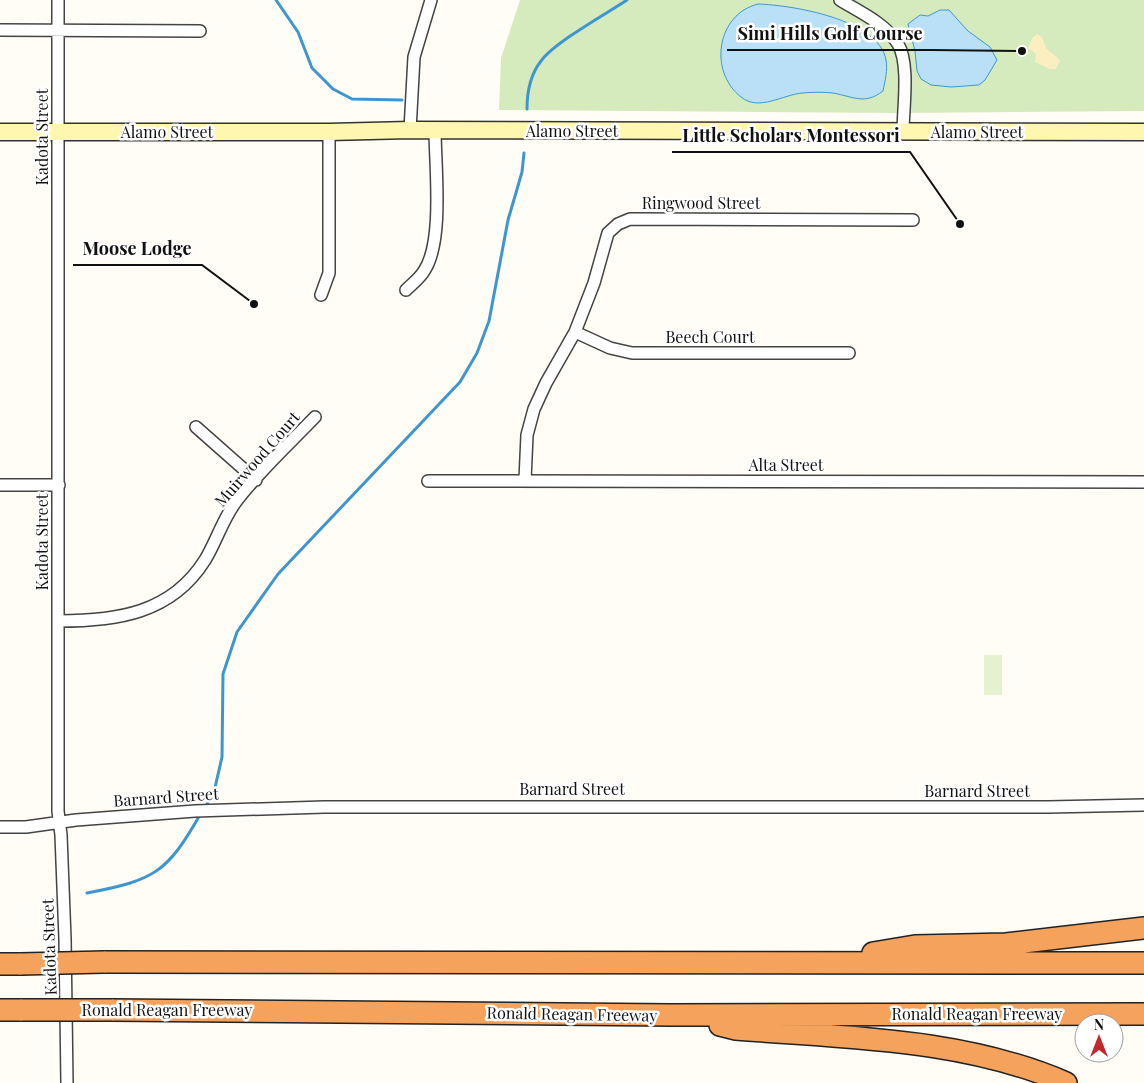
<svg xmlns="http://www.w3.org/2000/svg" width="1144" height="1083" font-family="'Playfair Display',serif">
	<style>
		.green { fill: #d5ebbd }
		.sand { fill: #fbeec1 }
		.pitch { fill: #e6f2cf }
		.water { fill: #b9e0f7; stroke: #3f96cf }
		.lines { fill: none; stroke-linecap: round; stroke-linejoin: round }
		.stream { stroke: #3f96cf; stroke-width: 3 }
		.street-casing { stroke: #444; stroke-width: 14 }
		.secondary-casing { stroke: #333; stroke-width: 19 }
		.highway-casing { stroke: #222; stroke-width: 24 }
		.street { stroke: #fff; stroke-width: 11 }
		.secondary { stroke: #fff6b0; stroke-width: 16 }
		.highway { stroke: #f5a25d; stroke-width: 21 }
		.highway-bridge-casing { stroke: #222; stroke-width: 24; stroke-linecap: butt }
		.highway-bridge { stroke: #f5a25d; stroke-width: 21 }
		.labels { text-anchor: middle; stroke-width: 5; stroke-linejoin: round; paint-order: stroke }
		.street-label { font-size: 16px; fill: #111; stroke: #fff }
		.leader { fill: none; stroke: #111; stroke-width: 2 }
		.callout-dot { fill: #111; stroke: #fff; stroke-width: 2 }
		.callout-label { font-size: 18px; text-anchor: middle; font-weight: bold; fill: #111; stroke: #fff; stroke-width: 5; stroke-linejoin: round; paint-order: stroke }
	</style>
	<rect width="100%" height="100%" fill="#fffdf5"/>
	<path class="green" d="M520,0H1144V111L901,113L499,110L501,58Z"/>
	<path class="sand" d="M1038,34L1042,37L1046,48L1060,60L1056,69H1050L1035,62L1036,54L1028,48L1033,37Z"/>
	<path class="pitch" d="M984,655H1002V695H984Z"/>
	<path class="water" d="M758,4C791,5 879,19 886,60C888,70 885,81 883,91C865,105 854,97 833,93C824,92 812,92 803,93C784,94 759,112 741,97C708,71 717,14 758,4Z
		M940,10H949L968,31L990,47L997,60L985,80L979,85L951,87L931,85L921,79L917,71L915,51L908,24L920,15L928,16Z"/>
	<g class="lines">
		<path class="stream" d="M276,0L298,32L312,68L333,89L352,99L402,100
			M527,109C527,93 530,75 541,61C555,42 606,14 627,0
			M205,808L214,792L222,757L223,674L237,632L278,574L460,382L477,353L489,321L508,220L522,172L524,153
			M87,893C155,880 167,873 201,813"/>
		<g class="street-casing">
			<path id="street" d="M58,0V811L61,835L65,939L67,1083
				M840,0C860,12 886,24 898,44C910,64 903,109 903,132
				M0,30L200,31
				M410,130L414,57L431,0
				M406,290C412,284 420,278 424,271C444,242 435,165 435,130
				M321,295L329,273V132
				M575,332L610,348L632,353H849
				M196,427L256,480
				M525,480L527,435L534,409L546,383L575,332L594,283L608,233L618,224L630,219L913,220
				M428,481L1144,482
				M0,485H59
				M58,621C116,621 171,614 205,560C216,542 222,521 235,503C258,472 288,445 315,417
				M0,827H26L76,820L195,811L324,807H1048L1144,805"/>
		</g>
		<g class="secondary-casing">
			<path id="secondary" d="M0,132H329L410,130L1144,132"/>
		</g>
		<g class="highway-casing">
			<path id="highway" d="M873,953L915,946L1006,944L1144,928
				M104,962L1144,963
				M0,964H21
				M0,1010H22
				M112,1010L671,1015L1144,1014
				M720,1025L736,1029C847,1038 963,1038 1066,1083"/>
		</g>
		<use href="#street" class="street"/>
		<use href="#secondary" class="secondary"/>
		<use href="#highway" class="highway"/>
		<g class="highway-bridge-casing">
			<path id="highway-bridge" d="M21,964L104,962
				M22,1010H112"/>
		</g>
		<use href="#highway-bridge" class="highway-bridge"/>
	</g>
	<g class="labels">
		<g class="street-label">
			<text x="572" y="137">Alamo Street</text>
			<text x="167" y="138">Alamo Street</text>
			<text x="977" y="138">Alamo Street</text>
			<text transform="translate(42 137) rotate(-90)" y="6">Kadota Street</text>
			<text x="701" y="209">Ringwood Street</text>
			<text x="710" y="343">Beech Court</text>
			<text transform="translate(257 459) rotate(-49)" y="6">Muirwood Court</text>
			<text x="786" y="471">Alta Street</text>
			<text transform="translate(42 542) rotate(-90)" y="6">Kadota Street</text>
			<text x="572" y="795">Barnard Street</text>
			<text x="977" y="797">Barnard Street</text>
			<text transform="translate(166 797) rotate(-4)" y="6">Barnard Street</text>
			<text transform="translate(49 947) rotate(-92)" y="6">Kadota Street</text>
			<text x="167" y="1016">Ronald Reagan Freeway</text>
			<text transform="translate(572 1014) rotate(1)" y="6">Ronald Reagan Freeway</text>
			<text x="977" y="1020">Ronald Reagan Freeway</text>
		</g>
	</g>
	<path class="leader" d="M1022 51L932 50H727M960 224L910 152H672M254 304L202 265H73"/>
	<g class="callout-dot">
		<circle cx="1022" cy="51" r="5"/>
		<circle cx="960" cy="224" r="5"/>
		<circle cx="254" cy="304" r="5"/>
	</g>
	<g class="callout-label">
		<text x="830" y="40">Simi Hills Golf Course</text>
		<text x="791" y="142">Little Scholars Montessori</text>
		<text x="137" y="255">Moose Lodge</text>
	</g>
	<g transform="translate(1099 1038)"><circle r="24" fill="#ffffff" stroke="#a0a0a0"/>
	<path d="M0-4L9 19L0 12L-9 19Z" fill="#c4262e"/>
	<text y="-8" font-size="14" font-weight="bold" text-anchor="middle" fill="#111111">N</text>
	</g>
</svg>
